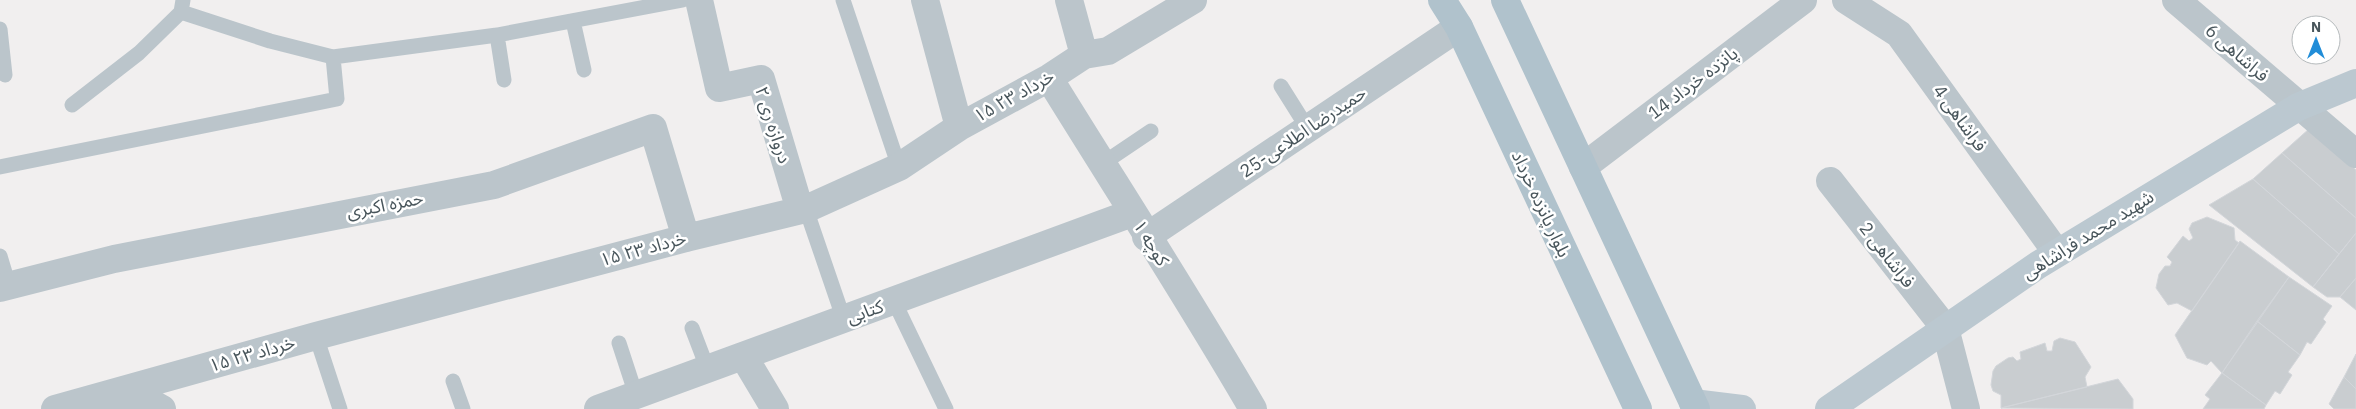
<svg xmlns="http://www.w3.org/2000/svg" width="2356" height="409" font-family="'IBM Plex Sans','Noto Sans Arabic',sans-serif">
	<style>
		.building { fill: #c9cdd0; stroke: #d3d6da }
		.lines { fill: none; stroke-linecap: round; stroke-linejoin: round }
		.lane { stroke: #bbc5cb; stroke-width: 15 }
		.street { stroke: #bbc5cb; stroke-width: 28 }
		.secondary { stroke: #bbc8d0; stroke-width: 28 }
		.primary { stroke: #b0c2cc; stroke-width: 28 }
		.labels { text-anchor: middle; stroke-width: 5; stroke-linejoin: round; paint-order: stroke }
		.street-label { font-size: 18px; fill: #48555b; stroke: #fff }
	</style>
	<rect width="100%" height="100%" fill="#f1efef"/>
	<path class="building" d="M2310,128L2356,170V218L2282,153Z
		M2282,153L2356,218V233L2339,254L2253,179Z
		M2253,179L2339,254L2313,287L2209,205Z
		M2207,217L2234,228L2235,240L2239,243L2192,311L2177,303L2168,305L2156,288L2159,274L2165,266H2170L2172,262L2167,257L2183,236L2189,241L2193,238L2189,229L2192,223Z
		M2356,233V278L2340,297H2327L2313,287Z
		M2240,241L2289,277L2222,373L2211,361L2207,365L2187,358L2175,335Z
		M2289,277L2332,306L2323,319L2326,322L2311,344L2307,342L2300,355L2257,321Z
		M2356,278V310L2340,297Z
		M2257,321L2300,355L2288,372L2292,375L2280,394L2275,391L2266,405L2222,373Z
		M2060,338L2075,342L2091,367L2085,377L2087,387L2001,408V395L1993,391L1991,385L1993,371L1996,366L2008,358L2013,357L2017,361L2021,359L2020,352L2045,343L2047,351H2052L2054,341Z
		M2356,354V389L2344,377Z
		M2222,373L2266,405L2264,409H2203L2210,399L2205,395Z
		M2344,377L2356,389V409H2334L2329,404Z
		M2118,379L2133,399V409L2001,408Z"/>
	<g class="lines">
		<path class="lane" d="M843,0L899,167
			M181,12L270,41L333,57L497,35L683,0
			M573,21L584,70
			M0,29L5,75
			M497,35L504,80
			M1281,86L1308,129
			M72,105L139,53L181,12L183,0
			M1102,164L1151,131
			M0,167L337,99L333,57
			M806,209L844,320
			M0,256L9,286
			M894,301L946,409
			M692,328L708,370
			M316,336L340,409
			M619,343L636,395
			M453,381L463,409"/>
		<path class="street" d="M699,0L719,88L761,79L800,210
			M925,0L959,127
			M1069,0L1084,55
			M1846,0L1899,34L2057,253
			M2176,0L2356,154
			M1049,78C1117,188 1188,297 1253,409
			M1583,167L1803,0
			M1830,181L1945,328L1966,409
			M1146,237L1459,27
			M0,288L114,259L494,185L653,128L686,238
			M744,357L775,409
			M117,407C133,398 147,399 162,409
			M55,409L316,336L686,238L806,209L899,167L959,127L1049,78L1084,55L1108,51L1193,0
			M598,409L1132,213"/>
		<path class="secondary" d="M1693,403L1742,409
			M1829,409L2038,265L2298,107L2356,83"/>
		<path class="primary" d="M1442,0L1459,27L1638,409
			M1505,0L1696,409"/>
	</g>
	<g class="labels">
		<g class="street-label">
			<text transform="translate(2237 53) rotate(41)" y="6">فراشاهی 6</text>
			<text transform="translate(1693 83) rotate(-37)" y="6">پانزده خرداد 14</text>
			<text transform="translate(1014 96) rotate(-29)" y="6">۱۵ خرداد ۲۳</text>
			<text transform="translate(1960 118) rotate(54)" y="6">فراشاهی 4</text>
			<text transform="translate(773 125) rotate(72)" y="6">دروازه ری ۲</text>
			<text transform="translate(1303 132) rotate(-34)" y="6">حمیدرضا اطلاعی-25</text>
			<text transform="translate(1541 204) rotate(65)" y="6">بلوار پانزده خرداد</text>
			<text transform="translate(385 205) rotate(-11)" y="6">حمزه اکبری</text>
			<text transform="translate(2088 235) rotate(-32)" y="6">شهید محمد فراشاهی</text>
			<text transform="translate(1151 243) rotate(58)" y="6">کوچه ۱</text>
			<text transform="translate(643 249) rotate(-15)" y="6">۱۵ خرداد ۲۳</text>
			<text transform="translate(1887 255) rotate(52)" y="6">فراشاهی 2</text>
			<text transform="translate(865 312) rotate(-20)" y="6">کتابی</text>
			<text transform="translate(252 354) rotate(-16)" y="6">۱۵ خرداد ۲۳</text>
		</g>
	</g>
	<g transform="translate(2316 40)"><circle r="24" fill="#ffffff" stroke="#b6bbbd"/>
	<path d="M0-4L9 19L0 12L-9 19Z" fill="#218dd8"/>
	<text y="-8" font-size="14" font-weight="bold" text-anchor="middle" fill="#48555b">N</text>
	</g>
</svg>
